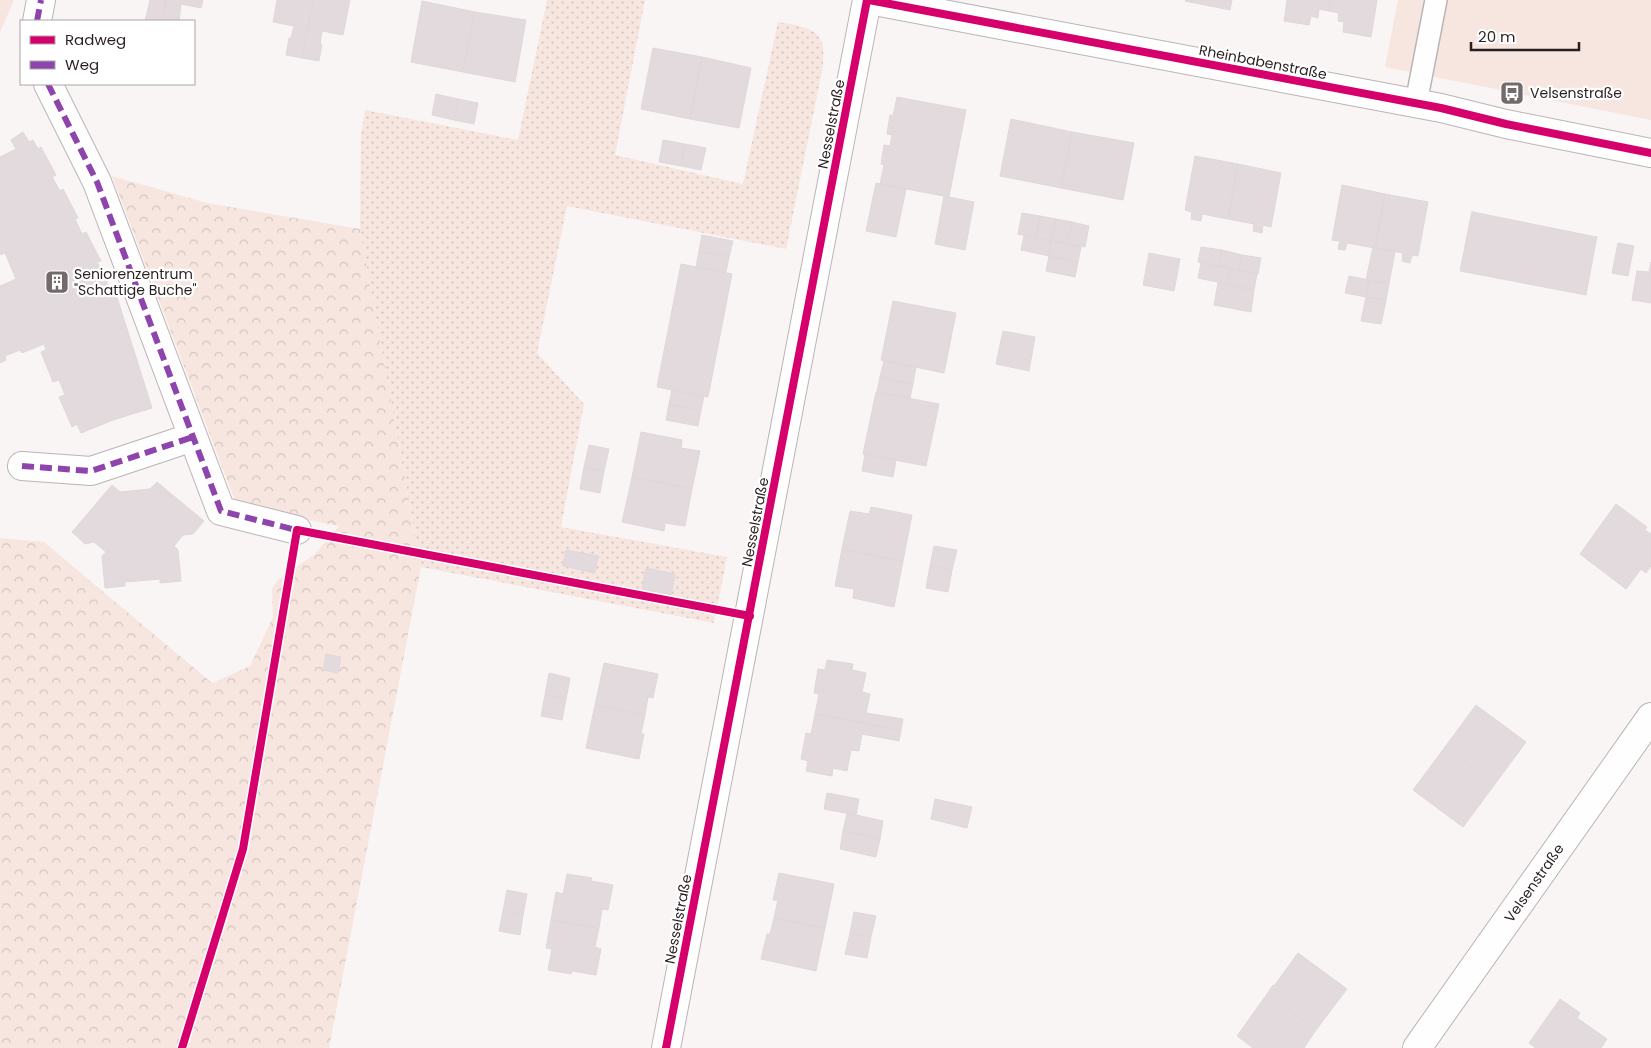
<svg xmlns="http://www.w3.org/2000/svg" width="1651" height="1048" font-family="Poppins,sans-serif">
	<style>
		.grass { fill: #f6e6df }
		.forest { fill: url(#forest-crowns) }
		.garden { fill: url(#garden-dots) }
		.building { fill: #e3dadd; stroke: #dfd8da }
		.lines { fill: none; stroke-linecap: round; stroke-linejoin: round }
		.lane-casing { stroke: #bbb4b5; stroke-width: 24 }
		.street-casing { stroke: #bbb4b5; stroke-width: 30 }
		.lane { stroke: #fefefe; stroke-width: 21 }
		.street { stroke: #fefefe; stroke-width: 28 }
		.quiet { stroke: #8e44ad; stroke-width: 6; stroke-dasharray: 12 6; stroke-linecap: butt }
		.cycleway-casing { stroke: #fff; stroke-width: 11 }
		.cycleway { stroke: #d6006c; stroke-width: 8 }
		.labels { text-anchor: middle; stroke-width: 4.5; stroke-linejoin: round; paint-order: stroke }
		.street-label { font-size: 14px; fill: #291f20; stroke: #fff }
		.poi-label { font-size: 14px; fill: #291f20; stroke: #fff; text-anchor: start }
	</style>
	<defs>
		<pattern id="forest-crowns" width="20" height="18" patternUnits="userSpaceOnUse" patternTransform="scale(1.25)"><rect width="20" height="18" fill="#f6e6df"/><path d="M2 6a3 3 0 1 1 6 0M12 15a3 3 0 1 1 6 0" fill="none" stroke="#d3c5bf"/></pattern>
		<pattern id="garden-dots" width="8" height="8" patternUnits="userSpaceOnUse" patternTransform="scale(1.25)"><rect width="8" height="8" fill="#f6e6df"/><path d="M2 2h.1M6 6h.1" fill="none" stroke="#d3c5bf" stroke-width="1.8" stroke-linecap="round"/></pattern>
	</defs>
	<rect width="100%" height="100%" fill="#faf5f5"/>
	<path class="grass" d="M0,0H14L0,32Z
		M1398,0H1651V120L1385,67Z"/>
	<path class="forest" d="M112,176L207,203L360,229L421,567L329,1048H0V538L44,542L212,683L250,666L273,617L272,588L278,580L315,554L339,526L237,506Z"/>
	<path class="garden" d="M547,0H645L615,155L743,184L778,22C794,25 819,26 823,46C824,53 823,60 823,66L786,249L567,206L537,353L584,404L561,527L727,557L714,623L421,567L360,229L361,136L365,110L518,140Z"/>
	<path class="building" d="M150,0H166L162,21H145Z
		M166,0H203L201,8L181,4L179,21H162Z
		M277,0H313L302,58L286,55L289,38H291L294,26L273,22Z
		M313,0H350L343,35L322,31L320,44H322L319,61L302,58Z
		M1186,0H1232L1230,10L1185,1Z
		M1287,0H1331L1329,11L1319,9L1318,18L1311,16L1309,25L1284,21Z
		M1331,0H1377L1371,37L1343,32L1344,22L1338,21L1339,13L1329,11Z
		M422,1L475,12L463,72L411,62Z
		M475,12L526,20L515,82L463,72Z
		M653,48L702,57L690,119L641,109Z
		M702,57L751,68L739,128L690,119Z
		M436,94L458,99L454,120L432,115Z
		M897,97L966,110L949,197L880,184L884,165L881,164L884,145L890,146L892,135L887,134L890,115L893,116Z
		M458,99L478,103L474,124L454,120Z
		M1011,119L1072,132L1061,188L1000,176Z
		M23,132L29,142L33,140L38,149L41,147L56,175L52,177L60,191L63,189L78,218L75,219L82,234L86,232L101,261L97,262L106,279L111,296L116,294L152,408L113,420L81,433L77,424L72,427L59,397L65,395L59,380L53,382L41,352L46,350L44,344L22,353L20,350L5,356L6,360L0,363V286L16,279L5,253L1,255L0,253V157L16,149L11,140Z
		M1072,132L1134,143L1123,200L1061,188Z
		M663,140L685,144L681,166L659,162Z
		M685,144L706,148L701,170L681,166Z
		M1195,156L1238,164L1228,219L1202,214L1201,221L1191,219L1192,212L1185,210Z
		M1238,164L1281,173L1271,227L1263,225L1262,233L1253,231L1254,224L1228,219Z
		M876,183L906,189L896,237L866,231Z
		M1342,185L1385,194L1375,248L1347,243L1345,250L1338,249L1340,241L1332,240Z
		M1385,194L1428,202L1418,256L1412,255L1410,263L1402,261L1403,253L1375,248Z
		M944,196L974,202L965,250L935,244Z
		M1472,211L1473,212L1596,237L1597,236L1586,295L1460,271Z
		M1022,213L1040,216L1036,238L1018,234Z
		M1040,216L1056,219L1051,241L1036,238Z
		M1056,219L1072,222L1067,244L1051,241Z
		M1072,222L1089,226L1085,247L1067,244Z
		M702,235L733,241L729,257L699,251Z
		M1024,236L1051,241L1049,256L1021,250Z
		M1051,241L1081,247L1078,262L1049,256Z
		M1618,243L1634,246L1628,276L1612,273Z
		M1201,247L1222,250L1219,267L1198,262Z
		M1373,247L1395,252L1389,284L1366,280Z
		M1222,250L1242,255L1239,270L1219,267Z
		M699,251L729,257L726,272L696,267Z
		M1149,253L1180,259L1174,291L1143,285Z
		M1242,255L1261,258L1258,274L1239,270Z
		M1049,256L1078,262L1075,277L1046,271Z
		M1651,262V303L1632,300L1637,271L1649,272Z
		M1201,263L1231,269L1227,284L1198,278Z
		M681,264L732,274L708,397L657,387Z
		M1231,269L1257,274L1254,290L1227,284Z
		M1349,276L1369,280L1366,297L1345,293Z
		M1369,280L1389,284L1386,300L1366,297Z
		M1218,283L1254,290L1251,312L1214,305Z
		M1366,297L1386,300L1381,324L1361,321Z
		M893,301L956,313L944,373L881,360Z
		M1003,331L1035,337L1029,371L996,364Z
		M884,361L916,367L913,384L880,377Z
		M880,377L913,384L910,398L877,392Z
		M672,390L704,396L701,410L669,404Z
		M876,392L939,404L926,466L863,454Z
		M669,404L701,410L698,426L666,420Z
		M641,432L682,440L681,448L700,451L692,489L632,477Z
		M589,445L609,449L604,471L584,467Z
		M865,454L896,460L893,477L862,471Z
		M584,467L604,471L600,493L580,489Z
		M632,477L692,489L685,526L665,523L664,531L622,522Z
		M157,482L204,521L193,534L183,535L174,546L178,550L181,581L160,583V579L125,582V586L105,588L102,556L106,552L94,542L85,544L72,532L112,485L120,492L150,489Z
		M1616,504L1647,527L1645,530L1651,534V566L1646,573L1641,569L1626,589L1580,554Z
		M871,507L912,515L903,561L842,549L850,511L869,514Z
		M934,546L957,550L952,570L930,566Z
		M842,549L903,561L894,607L853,598L854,589L835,586Z
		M566,550L598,556L595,573L563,566Z
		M930,566L952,570L948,592L926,588Z
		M646,568L675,574L671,595L642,589Z
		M326,654L341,657L338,673L323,670Z
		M827,660L853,664L852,670L866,673L862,692L870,694L866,713L903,719L901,730L815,714L819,694L814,693L818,669L825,670Z
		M604,663L658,674L653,698L648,697L645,715L595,705Z
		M549,673L570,678L566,699L545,695Z
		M545,695L566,699L562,720L541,716Z
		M595,705L645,715L641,734H644L639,759L586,748Z
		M1476,705L1526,742L1495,784L1445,747Z
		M815,714L901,730L899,741L862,734L859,751L851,750L847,771L833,768L832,776L806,771L808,761L801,759L806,733L811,734Z
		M1445,747L1495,784L1463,827L1413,790Z
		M827,793L859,799L856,815L824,809Z
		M935,799L972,807L967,828L931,819Z
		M847,813L883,821L880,839L843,831Z
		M843,831L880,839L876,857L840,849Z
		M779,873L834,884L825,928L774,918L778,900H773Z
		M567,874L592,878L591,881L613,885L608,910L602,909L599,928L551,920L556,892L563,894Z
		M507,890L527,894L523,915L503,911Z
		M503,911L523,915L520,935L499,931Z
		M854,912L876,916L871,937L850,933Z
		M774,918L825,928L816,971L761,959L767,934H770Z
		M551,920L599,928L595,947L601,949L596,975L572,971L571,974L548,970L552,949L546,948Z
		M850,933L871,937L867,958L845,954Z
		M1298,953L1347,989L1316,1030L1267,994L1273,985L1274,986Z
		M1267,994L1316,1030L1304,1048H1253L1237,1036Z
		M1560,999L1580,1013L1577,1018L1607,1039L1601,1048H1536L1529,1043Z"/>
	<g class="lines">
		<g class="lane-casing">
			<path id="lane" d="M1416,103L1436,0"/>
		</g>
		<g class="street-casing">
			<path id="street" d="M869,0L1441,108L1506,124L1651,153
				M37,21L41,0
				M48,84L97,182L221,511L297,530
				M22,466L91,471L193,437
				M666,1048L867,0
				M1417,1048L1651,717"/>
		</g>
		<use href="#lane" class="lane"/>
		<use href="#street" class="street"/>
		<path class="quiet" d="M37,21L41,0
			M48,84L97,182L221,511L300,531
			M22,466L91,471L193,437"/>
		<g class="cycleway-casing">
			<path id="cycleway" d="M869,0L1441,108L1506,124L1651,153
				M182,1048L243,849L297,530L750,616
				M666,1048L867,0"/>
		</g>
		<use href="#cycleway" class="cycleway"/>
	</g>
	<defs>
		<g id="bus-square" transform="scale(1.25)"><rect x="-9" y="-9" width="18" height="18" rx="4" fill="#726a6b" stroke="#fff"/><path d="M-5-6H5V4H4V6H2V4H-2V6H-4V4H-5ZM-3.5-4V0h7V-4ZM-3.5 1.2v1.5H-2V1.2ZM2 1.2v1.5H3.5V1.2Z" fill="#fff"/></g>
		<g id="building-square" transform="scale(1.25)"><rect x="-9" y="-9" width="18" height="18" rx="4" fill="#726a6b" stroke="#fff"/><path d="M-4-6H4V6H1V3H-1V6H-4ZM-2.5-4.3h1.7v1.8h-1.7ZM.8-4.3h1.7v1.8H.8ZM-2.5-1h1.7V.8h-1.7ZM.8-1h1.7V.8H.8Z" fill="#fff"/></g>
	</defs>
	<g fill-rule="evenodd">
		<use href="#bus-square" x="1512" y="93"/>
		<use href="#building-square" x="57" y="282"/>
	</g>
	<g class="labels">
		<g class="street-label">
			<text transform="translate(1263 62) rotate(11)" y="5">Rheinbabenstraße</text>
			<text transform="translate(831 124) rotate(-79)" y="5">Nesselstraße</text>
			<text transform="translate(755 522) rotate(-79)" y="5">Nesselstraße</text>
			<text transform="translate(1534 883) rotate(-55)" y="5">Velsenstraße</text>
			<text transform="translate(678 919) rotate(-79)" y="5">Nesselstraße</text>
		</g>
		<g class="poi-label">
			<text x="1530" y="98">Velsenstraße</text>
			<text x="74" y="279">Seniorenzentrum<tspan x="74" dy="16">"Schattige Buche"</tspan></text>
		</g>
	</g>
	<rect x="20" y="20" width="175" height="65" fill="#ffffff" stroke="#a9a5a6"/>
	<rect x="30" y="36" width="25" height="8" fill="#d6006c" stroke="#a9a5a6"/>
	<text x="65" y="45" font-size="15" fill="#291f20">Radweg</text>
	<rect x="30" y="61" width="25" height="8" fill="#8e44ad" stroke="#a9a5a6"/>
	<text x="65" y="70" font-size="15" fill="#291f20">Weg</text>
	<path d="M1471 42v8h108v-8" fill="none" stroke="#291f20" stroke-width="2.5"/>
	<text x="1478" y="42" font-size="15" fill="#291f20" stroke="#ffffff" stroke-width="4" paint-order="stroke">20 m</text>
</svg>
